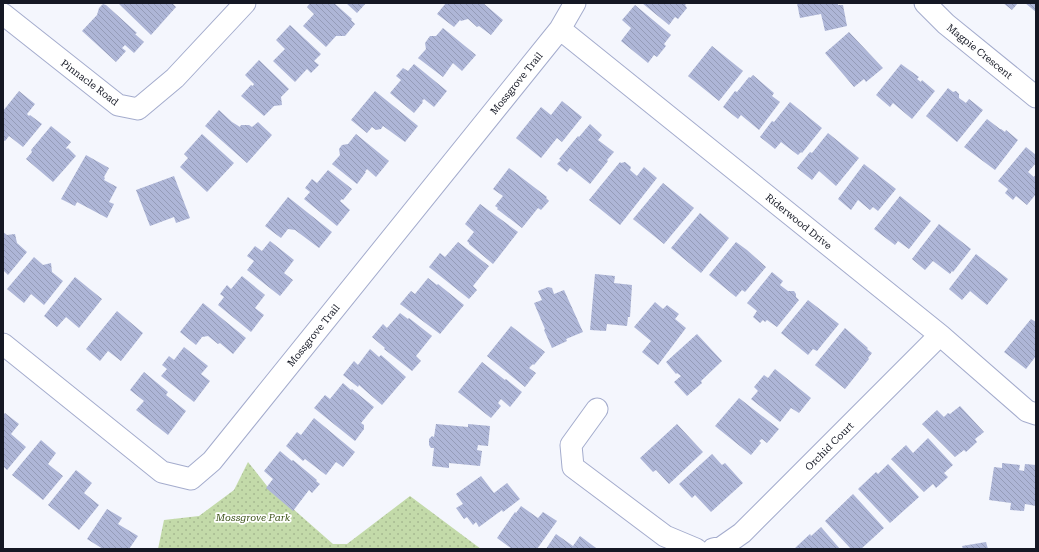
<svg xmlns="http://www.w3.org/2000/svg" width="1039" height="552" font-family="'Roboto Serif',serif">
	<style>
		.park { fill: url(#park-dots) }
		.building { fill: url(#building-back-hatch) }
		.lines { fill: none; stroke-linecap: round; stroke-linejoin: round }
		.street-casing { stroke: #a4accd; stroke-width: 23 }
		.street { stroke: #fff; stroke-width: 21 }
		.labels { text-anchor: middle; stroke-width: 3.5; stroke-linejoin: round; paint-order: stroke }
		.street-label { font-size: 10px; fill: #151824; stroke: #fff }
		.park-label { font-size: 10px; font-style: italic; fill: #3a5116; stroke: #fff }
	</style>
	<defs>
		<pattern id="park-dots" width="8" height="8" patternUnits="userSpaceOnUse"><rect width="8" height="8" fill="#c3daa9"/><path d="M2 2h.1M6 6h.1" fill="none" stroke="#a7ba91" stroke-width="1.8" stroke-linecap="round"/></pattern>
		<pattern id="building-back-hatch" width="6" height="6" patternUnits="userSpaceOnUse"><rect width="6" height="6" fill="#aeb6d7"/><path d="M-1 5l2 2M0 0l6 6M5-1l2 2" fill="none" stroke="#959cb8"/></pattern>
	</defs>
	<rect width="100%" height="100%" fill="#f4f6fd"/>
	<path class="park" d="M248,462L267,486L333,544H347L410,496L481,549H158L164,520L199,516L234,490Z"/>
	<path class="building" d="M118,3H172L176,7L151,35Z
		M310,3H334L352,19L351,20L355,24L345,36H336L326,47L303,26L314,14L307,7Z
		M346,3H366L357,13Z
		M446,3H483L503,20L491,35L479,26L477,27L468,19L461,21L460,20L454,27L437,14Z
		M642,3H687L685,5L687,8L678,19L675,17L669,25Z
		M797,3H838V5H843L847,26L825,31L821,14L800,18Z
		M1003,3H1018L1012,10Z
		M1025,3H1036V12Z
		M103,4L106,5L137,33L135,34L144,42L134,53L125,45L122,48L126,51L116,62L82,31L97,15L99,8Z
		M635,5L671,35L664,44L666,46L657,57L654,55L648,63L621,41L631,28L622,20Z
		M290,25L321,54L314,61L319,65L311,73L307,69L295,82L273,61L285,49L276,40Z
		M443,28L476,55L462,71L453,63L443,77L418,58L426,49L425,43L430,36H436Z
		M849,32L883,68L866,82L864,79L854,87L825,53Z
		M712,46L743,71L719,101L688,76Z
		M259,60L289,89L281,97L282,105L274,106L264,116L241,96L251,85L253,86L254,84L245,75Z
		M414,64L447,91L434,107L424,99L422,101L423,102L414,113L390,93L401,80L396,76L403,68L408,71Z
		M901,64L919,77L917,79L921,82L922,80L935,91L912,119L893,103L890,107L876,95Z
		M753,75L774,93L772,96L780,102L759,130L741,115L738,119L723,107L735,91L737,92L749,77L750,78Z
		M948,88L953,92L956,91L959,94V98L966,103L969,99L983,110L957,142L926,116Z
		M19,91L35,104L27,114L29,116L30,115L42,124L23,147L9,136L5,141L3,140V111Z
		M375,91L418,126L405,142L383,126L381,129L376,130L372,127L367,133L351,120Z
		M562,101L582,117L562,142L557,138L541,158L516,138L541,107L551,115Z
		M790,102L822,128L802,153L801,152L798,155L781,142L775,149L760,137L772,121L774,122Z
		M219,110L232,122L240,127L241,125H249L252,127L258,122L272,135L247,163L205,126Z
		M987,119L1000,129H1001L1005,132L1006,130L1018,140L995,170L964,147Z
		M590,124L602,135L598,140L614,152L607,160L608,161L590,184L570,168L567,172L557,164L561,160L559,159L578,136L579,137Z
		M51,126L71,142L66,148L67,149L68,148L76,156L53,182L26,159L32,152L31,150Z
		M828,133L859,158L836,186L819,171L812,180L797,168L810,152L812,153Z
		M202,134L234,163L207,192L180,167L188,158L184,154Z
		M356,134L389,161L376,177L367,169L365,172H366L357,184L332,164L340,155L339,149L342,145L348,144Z
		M1026,147L1036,155V163L1028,172L1034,177L1036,174V194L1027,205L1016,196L1013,200L1005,193L1008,189L998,181Z
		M86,155L109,168L104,177L105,178L104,180L117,187L109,202L114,204L107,218L77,202L75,206L61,199Z
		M620,162L621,163L625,162L631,167L630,170L637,176L644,167L657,178L620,225L589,200Z
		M864,164L896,189L878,211L873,207L870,210L858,200L851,210L838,199Z
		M509,168L547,197L546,198L549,201L541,210L538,208L522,228L497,209L498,208L495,206L503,196L493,189Z
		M328,170L352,189L343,200L342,199L340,201L350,210L337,226L304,199L310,192L305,188L312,179L317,183Z
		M174,176L190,218L176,223L174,217L150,226L136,190Z
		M663,183L694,208L664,244L633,219Z
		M900,196L931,221L909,249L898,241L895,245L874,229Z
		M288,197L332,232L319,248L295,230L288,229L281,238L265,226Z
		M480,204L518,232L493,264L469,244V243L467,241L474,232L465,224Z
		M700,213L729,238L701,273L671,248Z
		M939,224L971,249L953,272L952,271L950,274L933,261L925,270L912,259Z
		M3,232L7,235L15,234L17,243L27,252L8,275L3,270Z
		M270,241L294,260L284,273L293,280L280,296L247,270L254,261L247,256L255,246L262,251Z
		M458,242L489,266L473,286L477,290L469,299L429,267L440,253L445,257Z
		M736,242L747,250L766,267L745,292L742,290L736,297L709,275Z
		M976,254L1008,279L987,305L970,291L962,300L949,289Z
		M34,257L43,265L51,263L52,272L63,281L44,305L31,294L24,303L7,289Z
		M772,272L783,281L780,285L788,291H794L796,294V297L799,300L777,327L767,320L765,322L763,320L760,323L753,317L757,311L747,303Z
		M595,274L615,276L614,283L632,285L630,317H628L627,326L607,324L606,331L590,330Z
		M242,276L265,295L255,308L264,315L251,332L218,305L224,297L220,294L227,285L231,289Z
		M75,277L102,299L79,328L66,317L57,327L44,316Z
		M428,278L437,285L438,284L464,305L440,334L400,304L411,291L415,294Z
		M548,287L552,288L554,294L564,290L583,332L566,339L567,341L552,348L544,330L545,329L534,303L542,300L538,291Z
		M808,300L839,324L817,351L813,349L808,355L781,333Z
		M655,302L663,309L667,305L679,314L675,319L686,328L658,365L642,352L651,341L634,327Z
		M203,303L246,338L233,354L220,343L218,344L208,336L202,337L196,345L180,332Z
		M117,311L143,333L121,361L108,351L100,361L86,349Z
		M400,313L408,319L409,318L432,336L416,356L421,361L412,371L384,349L385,348L372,337L383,324L387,328Z
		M1031,319L1036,322V356L1026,369L1004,352Z
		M511,326L545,352L534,365L533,364L529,368L536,373L525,387L487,356Z
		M845,328L868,348L867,349L872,353L868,358L869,359L845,389L815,365Z
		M697,334L722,361L701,381L702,383L687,396L674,382L681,376L677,373L676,374L666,362Z
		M184,347L208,366L201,374L210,381L194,402L161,376L167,369L162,365L169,356L174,360Z
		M370,349L379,357L381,355L406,377L382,405L359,385L358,387L343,375L354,361L358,365Z
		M482,362L505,380L506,379L522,392L510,407L501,399L498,403L501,406L491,418L458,392Z
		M775,369L811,398L799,413L791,408L780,422L751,399L758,391L754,387L764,375L768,378Z
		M144,372L168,392L166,395L186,411L168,435L136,410L144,401L130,390Z
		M343,383L351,390L352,389L374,407L361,423L364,425V429L355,441L314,408L325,395L330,399Z
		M739,398L779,429L767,443L762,439L759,441L761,443L751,455L715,426Z
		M960,406L984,432L975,439L977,442L966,452L964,450L955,457L922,424L937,410L944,417L948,413L950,414Z
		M5,413L19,424L11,434L26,447L7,470L3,466V415Z
		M314,418L355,452L343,467L336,462L326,475L305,459L303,461L286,446L297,432L301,435Z
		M436,424L468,427V424L490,426L488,446L478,445L477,450L482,451L480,466L449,463V468L432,466L434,448H431L429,445V439L432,436L434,437Z
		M677,424L703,452L669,484L656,470L653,472L640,458Z
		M928,438L953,465L944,473L948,477L936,488L933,484L924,492L891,459L906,445L913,453Z
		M41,440L56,453L48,464L63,476L43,500L12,475Z
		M280,451L292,461L293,460L317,480L316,481L320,484L312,493L309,490L293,511L266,488L273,479L264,471Z
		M712,454L722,465L725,463L743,483L711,512L695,495L692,498L679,484Z
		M1002,463L1020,465L1019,470L1024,471L1025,464L1036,465V506L1025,504L1024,511L1010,510L1011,503L989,500L994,467L1002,468Z
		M888,464L919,497L890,523L858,489L876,472L878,474Z
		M76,470L92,483L84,493L99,505L79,530L48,505Z
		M481,476L494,493L507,483L520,499L503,512L502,510L479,527L476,522L473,525L467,517L464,519L456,508L463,504L456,494Z
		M853,494L884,528L861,549H851L825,521Z
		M521,506L538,518L543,512L557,521L537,549H512L497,538L515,512L516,513Z
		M107,509L122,518L118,524L138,536L129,549H103L87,539Z
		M821,527L840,549H794L810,534L811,536Z
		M556,534L573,546L580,536L596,548L595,549H546Z
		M986,542L988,549H963L962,546Z"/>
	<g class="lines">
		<g class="street-casing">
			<path id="street" d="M925,3L946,24L1036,97
				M3,14L118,105L138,109L175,78L245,3
				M560,29L940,335L1027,411L1036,414
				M3,344L162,472L191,479L212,461L560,29L575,3
				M597,409L571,445L573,467L665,536L696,549
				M713,549L722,547L742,533L940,335"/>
		</g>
		<use href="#street" class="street"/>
	</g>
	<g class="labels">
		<g class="street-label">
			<text transform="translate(980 51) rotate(39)" y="4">Magpie Crescent</text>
			<text transform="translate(90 82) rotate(37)" y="4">Pinnacle Road</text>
			<text transform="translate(516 83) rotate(-51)" y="4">Mossgrove Trail</text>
			<text transform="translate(799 221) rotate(39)" y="4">Riderwood Drive</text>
			<text transform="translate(313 335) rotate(-51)" y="4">Mossgrove Trail</text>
			<text transform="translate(829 446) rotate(-45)" y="4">Orchid Court</text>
		</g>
		<g class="park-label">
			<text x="253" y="521">Mossgrove Park</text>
		</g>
	</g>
	<rect width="1039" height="552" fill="none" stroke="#151824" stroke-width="8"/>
</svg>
